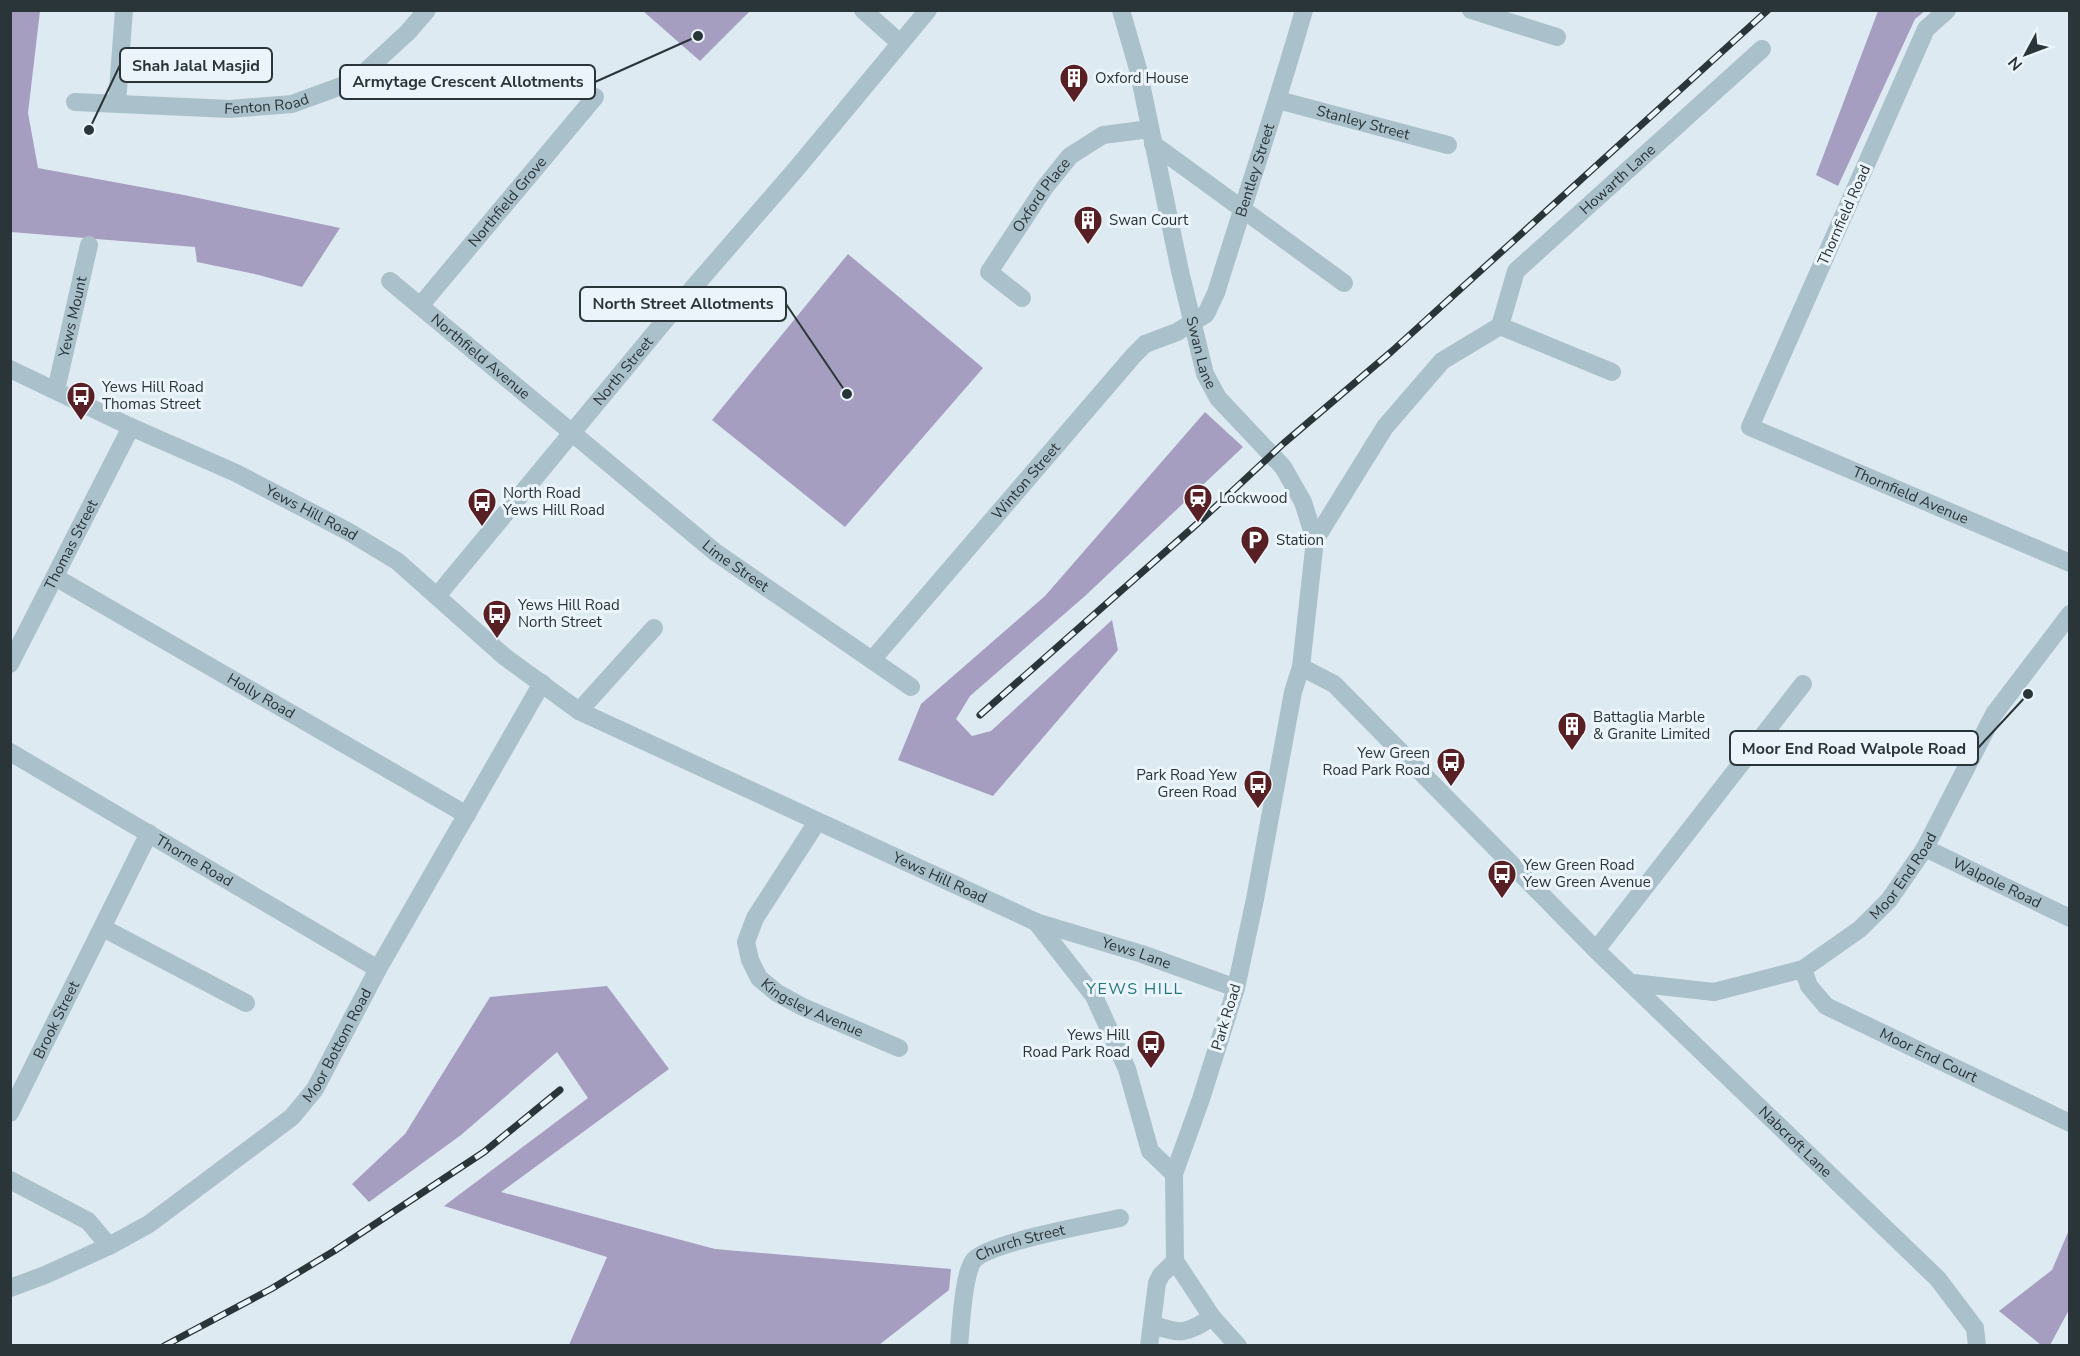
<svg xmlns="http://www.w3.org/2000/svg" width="2080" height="1356" font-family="'Nunito Sans',sans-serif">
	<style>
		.green { fill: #a59ec1 }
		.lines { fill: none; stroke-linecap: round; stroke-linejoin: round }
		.minor { stroke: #aac0ca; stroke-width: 18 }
		.rail-casing { stroke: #293538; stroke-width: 7 }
		.rail { stroke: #ebf4fa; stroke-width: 4.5; stroke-dasharray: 14; stroke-linecap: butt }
		.labels { text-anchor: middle; stroke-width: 6; stroke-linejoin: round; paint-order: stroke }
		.poi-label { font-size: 15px; fill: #293538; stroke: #ebf4fa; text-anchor: start }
		.street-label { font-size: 15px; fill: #293538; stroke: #ebf4fa }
		.neighbourhood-label { font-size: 16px; letter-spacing: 1.5px; fill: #23767f; stroke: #ebf4fa }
		.leader { fill: none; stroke: #293538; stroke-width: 2 }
		.callout-dot { fill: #293538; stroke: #ebf4fa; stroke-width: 2 }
		.callout { fill: #ebf4fa; stroke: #293538; stroke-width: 2 }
		.callout-label { font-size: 16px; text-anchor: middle; font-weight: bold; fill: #293538 }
	</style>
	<rect width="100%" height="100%" fill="#deeaf2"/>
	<path class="green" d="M10,11H40L28,113L38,168L184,195L340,228L302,287L259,275L197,262L195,247L11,232Z
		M643,11H750L700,61Z
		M1878,11H1925L1915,19L1838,186L1816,175Z
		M848,254L983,368L845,527L712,420Z
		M1205,412L1243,447L1085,596L970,696L956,719L972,736L991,731L1112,620L1118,650L993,796L898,760L921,704L1045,596Z
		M607,986L669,1069L501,1192L715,1249L951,1269L949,1290L879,1345H569L607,1257L444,1206L588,1098L557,1052L461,1135L369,1202L352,1184L405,1134L490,997Z
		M2069,1230V1310L2050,1345H2041L1999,1311L2052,1270Z"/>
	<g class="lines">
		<g class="minor">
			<path d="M863,10L900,43"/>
			<path id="s1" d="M1121,10L1138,69L1180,271L1205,374L1218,398L1283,467L1303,502L1315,540L1301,667L1293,692L1255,899L1236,988L1201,1099L1174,1174L1175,1261L1212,1317L1238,1346"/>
			<path d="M1471,10L1557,37"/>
			<path id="s2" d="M1947,10L1926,29L1750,427L2070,563"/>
			<path id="s3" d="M1278,100L1448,145"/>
			<path id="s4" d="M75,102L230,109L292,104L355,81L408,32L427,10"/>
			<path d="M117,103L124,10"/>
			<path d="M1153,144L1344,283"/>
			<path id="s5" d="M390,281L715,552L911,687"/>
			<path id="s6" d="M1022,298L989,272L1045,187L1070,156L1103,135L1150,129"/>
			<path id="s7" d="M420,306L595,97"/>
			<path id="s8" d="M1500,326L1516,271L1762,49"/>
			<path id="s9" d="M10,369L131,427L236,473L349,532L397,561L505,657L579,711L1036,922L1094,996L1127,1069L1150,1151L1174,1174"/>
			<path id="s10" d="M56,390L89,245"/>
			<path d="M1315,540L1385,427L1442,361L1500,326L1612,372"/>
			<path id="s11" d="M55,577L467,815"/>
			<path id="s12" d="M437,596L667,318L797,168L928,10"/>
			<path id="s13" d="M872,660L1134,355L1145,344L1177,332L1206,314L1216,293C1245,199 1277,105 1304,10"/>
			<path id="s14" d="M10,664L131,427"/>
			<path id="s15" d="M1301,667L1334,684L1596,950L1938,1279L1975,1328L1977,1346"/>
			<path d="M579,711L654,628"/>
			<path id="s16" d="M10,752L378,969"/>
			<path id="s17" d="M817,822L755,918L746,942L750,960L759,978L777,993L803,1007L899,1048"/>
			<path id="s18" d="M1925,848L2070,918"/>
			<path id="s19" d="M1036,922L1142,954L1236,988"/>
			<path d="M103,928L246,1003"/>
			<path d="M1596,950L1803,684"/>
			<path id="s20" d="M1803,969L1809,986L1826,1006L2070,1123"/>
			<path id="s21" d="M1633,983L1714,992L1803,969L1860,929L1889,900L1925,848L1994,714L2070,614"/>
			<path id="s22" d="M10,1113L149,833"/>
			<path d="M10,1180L88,1221L109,1246"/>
			<path id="s23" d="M10,1288L45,1275L109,1246L149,1224L292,1117L315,1089L378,969L542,683"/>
			<path d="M1152,1324C1180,1335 1187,1334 1212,1317"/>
			<path id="s24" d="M959,1346C961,1327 963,1273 974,1260C990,1242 1093,1224 1120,1218"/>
			<path d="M1149,1346L1157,1283L1161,1275L1175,1261"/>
		</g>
		<g class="rail-casing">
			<path id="rail" d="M980,715L1198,523L1284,443L1391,352L1768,10
				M164,1346L271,1289L334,1251L484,1152L560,1090"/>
		</g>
		<use href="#rail" class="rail"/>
	</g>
	<defs>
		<g id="building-pin" transform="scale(1.5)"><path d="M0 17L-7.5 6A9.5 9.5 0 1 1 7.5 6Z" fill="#582024" stroke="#ebf4fa"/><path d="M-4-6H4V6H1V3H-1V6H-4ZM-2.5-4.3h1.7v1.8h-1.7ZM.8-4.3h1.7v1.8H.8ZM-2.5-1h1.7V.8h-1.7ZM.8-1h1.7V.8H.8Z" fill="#fff"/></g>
		<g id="bus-pin" transform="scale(1.5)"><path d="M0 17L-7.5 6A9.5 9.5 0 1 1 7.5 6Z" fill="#582024" stroke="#ebf4fa"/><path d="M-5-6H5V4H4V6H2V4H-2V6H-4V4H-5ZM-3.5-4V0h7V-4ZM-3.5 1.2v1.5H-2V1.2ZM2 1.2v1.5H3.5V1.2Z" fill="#fff"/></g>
		<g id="station-pin" transform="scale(1.5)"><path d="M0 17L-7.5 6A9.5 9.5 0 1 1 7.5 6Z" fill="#582024" stroke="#ebf4fa"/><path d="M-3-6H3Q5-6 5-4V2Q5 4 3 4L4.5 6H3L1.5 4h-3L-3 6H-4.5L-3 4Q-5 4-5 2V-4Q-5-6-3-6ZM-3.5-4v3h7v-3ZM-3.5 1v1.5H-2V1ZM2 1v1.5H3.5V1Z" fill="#fff"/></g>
		<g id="parking-pin" transform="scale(1.5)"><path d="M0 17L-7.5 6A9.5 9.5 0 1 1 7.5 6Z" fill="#582024" stroke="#ebf4fa"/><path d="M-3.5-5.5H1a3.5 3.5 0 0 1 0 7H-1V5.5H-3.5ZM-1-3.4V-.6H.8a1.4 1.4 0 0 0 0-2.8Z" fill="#fff"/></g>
	</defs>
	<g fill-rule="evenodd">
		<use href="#building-pin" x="1074" y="78"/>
		<use href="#building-pin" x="1088" y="220"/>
		<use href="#bus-pin" x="81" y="396"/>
		<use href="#station-pin" x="1198" y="498"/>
		<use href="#bus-pin" x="482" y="502"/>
		<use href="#parking-pin" x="1255" y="540"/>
		<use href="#bus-pin" x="497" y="614"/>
		<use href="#building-pin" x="1572" y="726"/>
		<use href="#bus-pin" x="1451" y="762"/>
		<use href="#bus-pin" x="1258" y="784"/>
		<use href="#bus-pin" x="1502" y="874"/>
		<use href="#bus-pin" x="1151" y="1044"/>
	</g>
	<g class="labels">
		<g class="poi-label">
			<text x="1095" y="83">Oxford House</text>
			<text x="1109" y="225">Swan Court</text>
			<text x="102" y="392">Yews Hill Road<tspan x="102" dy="17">Thomas Street</tspan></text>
			<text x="503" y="498">North Road<tspan x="503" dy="17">Yews Hill Road</tspan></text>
			<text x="1219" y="503">Lockwood</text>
			<text x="1276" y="545">Station</text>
			<text x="518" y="610">Yews Hill Road<tspan x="518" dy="17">North Street</tspan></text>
			<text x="1593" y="722">Battaglia Marble<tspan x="1593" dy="17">&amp; Granite Limited</tspan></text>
			<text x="1430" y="758" text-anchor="end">Yew Green<tspan x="1430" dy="17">Road Park Road</tspan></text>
			<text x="1237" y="780" text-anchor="end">Park Road Yew<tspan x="1237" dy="17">Green Road</tspan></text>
			<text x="1523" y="870">Yew Green Road<tspan x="1523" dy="17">Yew Green Avenue</tspan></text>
			<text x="1130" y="1040" text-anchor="end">Yews Hill<tspan x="1130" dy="17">Road Park Road</tspan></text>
		</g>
		<g class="street-label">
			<text dy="5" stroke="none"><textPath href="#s4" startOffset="192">Fenton Road</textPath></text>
			<text dy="5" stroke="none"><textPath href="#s3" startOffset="88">Stanley Street</textPath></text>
			<text dy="5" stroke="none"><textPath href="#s13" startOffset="638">Bentley Street</textPath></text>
			<text dy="5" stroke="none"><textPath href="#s8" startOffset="194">Howarth Lane</textPath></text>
			<text dy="5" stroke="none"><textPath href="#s6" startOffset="135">Oxford Place</textPath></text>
			<text dy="5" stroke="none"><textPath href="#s7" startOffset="136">Northfield Grove</textPath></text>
			<text transform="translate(1844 215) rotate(-66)" y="5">Thornfield Road</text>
			<text dy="5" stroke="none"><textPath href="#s10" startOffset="75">Yews Mount</textPath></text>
			<text dy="5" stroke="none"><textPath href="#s1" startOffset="352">Swan Lane</textPath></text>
			<text dy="5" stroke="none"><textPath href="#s5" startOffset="118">Northfield Avenue</textPath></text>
			<text dy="5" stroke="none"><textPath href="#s12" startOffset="292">North Street</textPath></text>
			<text dy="5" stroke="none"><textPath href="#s13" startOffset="236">Winton Street</textPath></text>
			<text dy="5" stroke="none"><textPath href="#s2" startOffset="638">Thornfield Avenue</textPath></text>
			<text dy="5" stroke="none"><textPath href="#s9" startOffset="334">Yews Hill Road</textPath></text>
			<text dy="5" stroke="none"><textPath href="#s14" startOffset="134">Thomas Street</textPath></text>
			<text dy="5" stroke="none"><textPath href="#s5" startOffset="448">Lime Street</textPath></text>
			<text dy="5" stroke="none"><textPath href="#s11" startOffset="238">Holly Road</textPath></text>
			<text dy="5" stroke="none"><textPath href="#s16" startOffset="214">Thorne Road</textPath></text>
			<text dy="5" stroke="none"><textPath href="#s21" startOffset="312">Moor End Road</textPath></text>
			<text dy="5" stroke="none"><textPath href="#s9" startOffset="1066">Yews Hill Road</textPath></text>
			<text dy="5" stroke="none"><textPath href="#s18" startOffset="80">Walpole Road</textPath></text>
			<text dy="5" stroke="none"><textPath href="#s19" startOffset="105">Yews Lane</textPath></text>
			<text dy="5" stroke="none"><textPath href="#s17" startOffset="240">Kingsley Avenue</textPath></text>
			<text transform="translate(1226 1017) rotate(-73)" y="5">Park Road</text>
			<text dy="5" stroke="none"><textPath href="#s22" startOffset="104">Brook Street</textPath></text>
			<text dy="5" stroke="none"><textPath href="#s23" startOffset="417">Moor Bottom Road</textPath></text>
			<text dy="5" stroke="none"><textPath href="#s20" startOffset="158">Moor End Court</textPath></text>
			<text dy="5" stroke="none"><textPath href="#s15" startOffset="687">Nabcroft Lane</textPath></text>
			<text dy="5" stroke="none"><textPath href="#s24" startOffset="138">Church Street</textPath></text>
		</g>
		<g class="neighbourhood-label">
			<text x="1135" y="994">YEWS HILL</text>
		</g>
	</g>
	<path class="leader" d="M89 130L120 65M698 36L595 82M847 394L786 304M2028 694L1978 748"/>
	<g class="callout-dot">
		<circle cx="89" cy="130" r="6"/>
		<circle cx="698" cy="36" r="6"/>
		<circle cx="847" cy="394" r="6"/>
		<circle cx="2028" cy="694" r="6"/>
	</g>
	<g class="callout">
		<rect x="120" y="48" width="152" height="34" rx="6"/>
		<rect x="340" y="65" width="255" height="34" rx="6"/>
		<rect x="580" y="287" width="206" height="34" rx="6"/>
		<rect x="1730" y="731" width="248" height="34" rx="6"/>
	</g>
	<g class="callout-label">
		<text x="196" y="71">Shah Jalal Masjid</text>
		<text x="468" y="87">Armytage Crescent Allotments</text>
		<text x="683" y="309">North Street Allotments</text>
		<text x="1854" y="754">Moor End Road Walpole Road</text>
	</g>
	<rect width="2080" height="1356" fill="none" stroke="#293538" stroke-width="24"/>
	<g transform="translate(2026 54) rotate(229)" stroke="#ebf4fa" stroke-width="4.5" paint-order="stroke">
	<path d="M0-4.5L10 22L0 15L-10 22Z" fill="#293538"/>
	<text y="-9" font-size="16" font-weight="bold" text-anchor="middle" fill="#293538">N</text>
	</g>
</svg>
